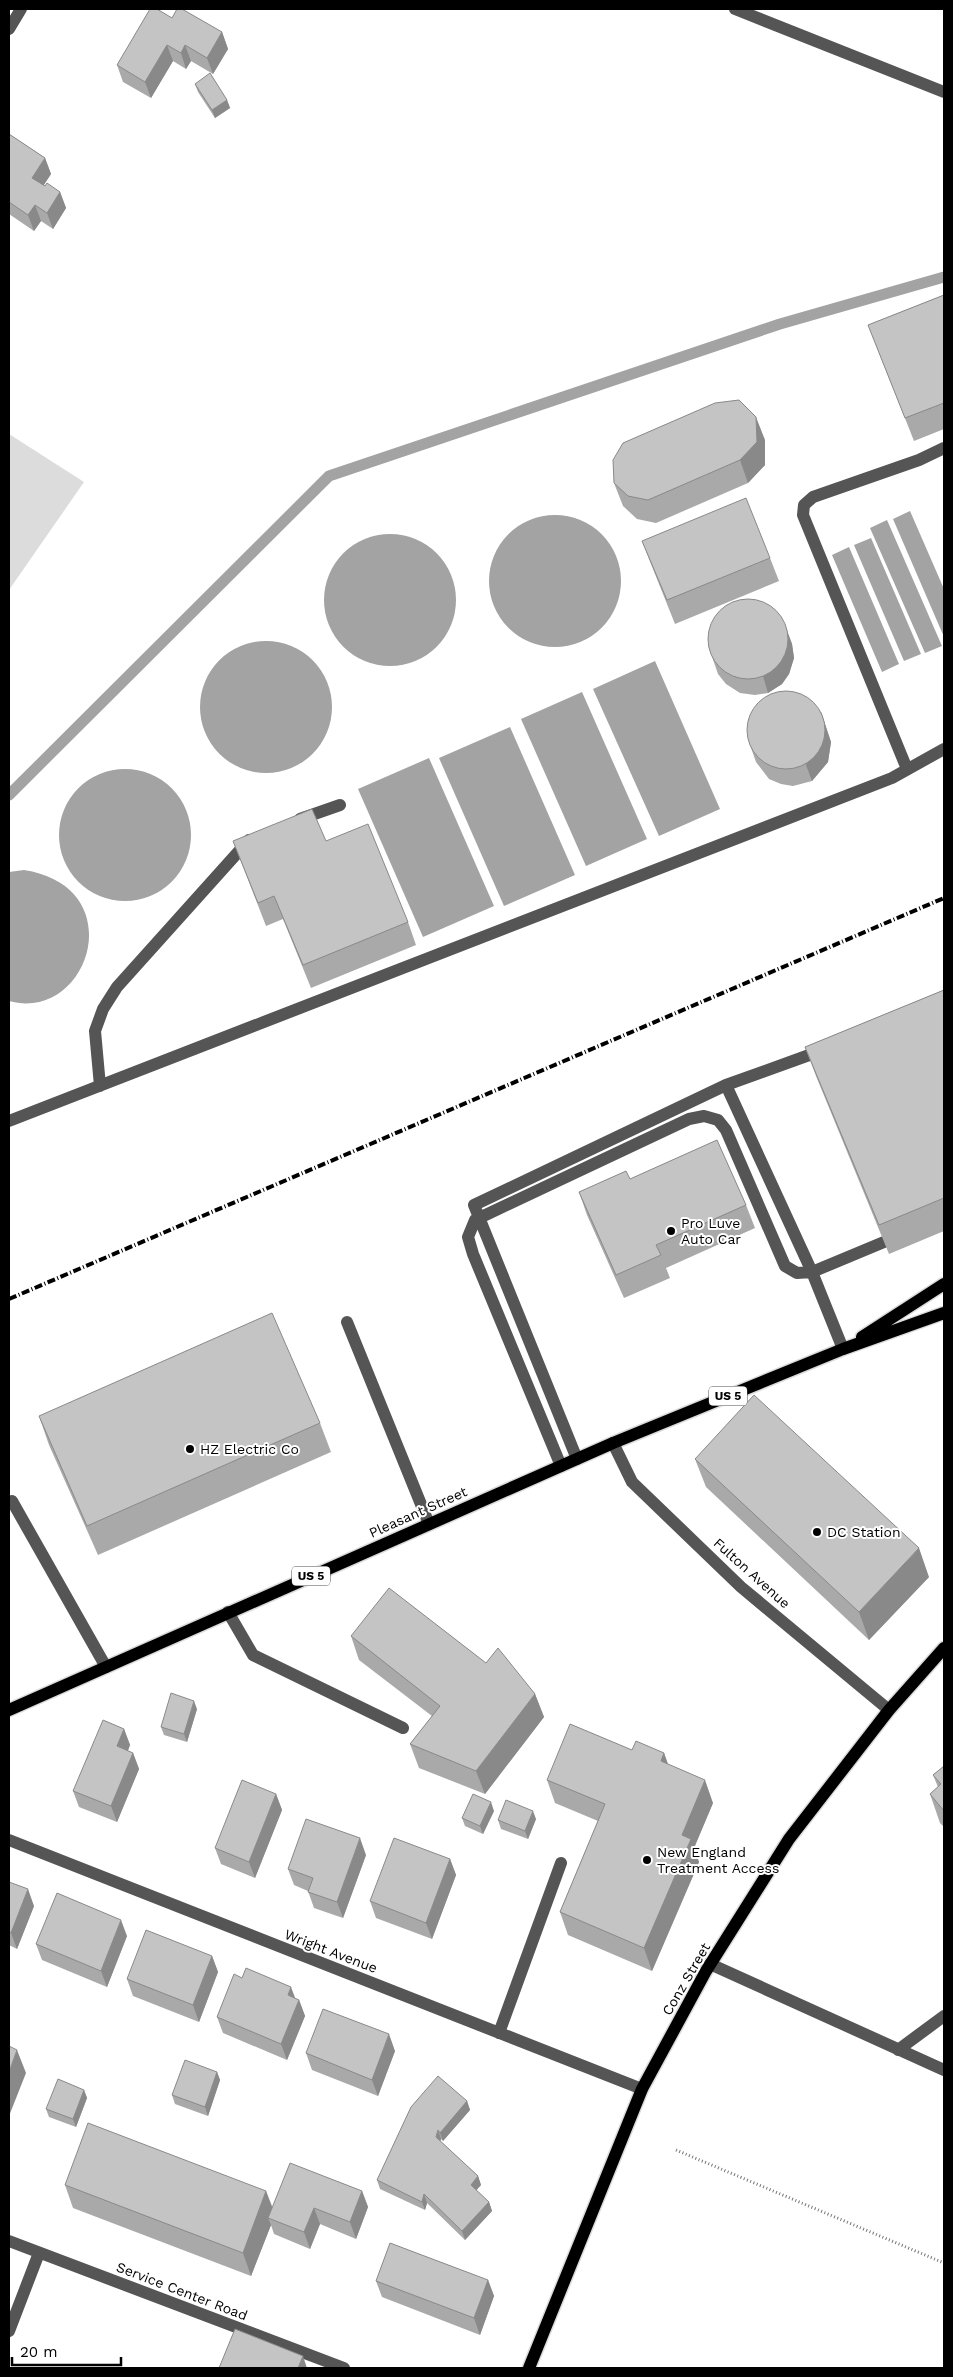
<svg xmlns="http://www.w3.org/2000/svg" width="953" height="2377" font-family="'Work Sans',sans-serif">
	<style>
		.green { fill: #dcdcdc }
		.water { fill: #a3a3a3 }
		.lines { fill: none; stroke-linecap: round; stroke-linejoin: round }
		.stream { stroke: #a3a3a3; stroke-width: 11 }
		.major-casing { stroke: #dbdbdb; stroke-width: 15 }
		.path { stroke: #777; stroke-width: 3; stroke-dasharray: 1 2.5; stroke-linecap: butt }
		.minor { stroke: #555; stroke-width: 12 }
		.major { stroke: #000; stroke-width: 12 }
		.rail { stroke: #000; stroke-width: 4; stroke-dasharray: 8 2.5 1 2.5; stroke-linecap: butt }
		.wall { fill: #a9a9a9 }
		.shaded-wall { fill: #898989 }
		.building { fill: #c4c4c4; stroke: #898989 }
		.poi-dot { fill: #000; stroke: #fff; stroke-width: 2 }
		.labels { text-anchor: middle; stroke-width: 4; stroke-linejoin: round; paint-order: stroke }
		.shield { fill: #fff; stroke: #4c4c4c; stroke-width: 1 }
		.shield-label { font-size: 12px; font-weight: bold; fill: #000 }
		.poi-label { font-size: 14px; fill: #000; stroke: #fff; text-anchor: start }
		.street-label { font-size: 14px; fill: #000; stroke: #fff }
	</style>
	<rect width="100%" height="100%" fill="#fff"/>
	<path class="green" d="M9,434L84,482L9,590Z"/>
	<path class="water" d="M910,511L944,589V637L893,519Z
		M489 581a66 66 0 1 1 132 0a66 66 0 1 1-132 0Z
		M887,520L942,646L925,653L870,528Z
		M324 600a66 66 0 1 1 132 0a66 66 0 1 1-132 0Z
		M871,538L921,654L904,661L854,545Z
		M849,547L899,664L882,672L832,555Z
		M200 707a66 66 0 1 1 132 0a66 66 0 1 1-132 0Z
		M655,661L720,809L659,836L593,689Z
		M582,692L647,839L586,866L521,719Z
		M510,727L575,875L504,906L439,758Z
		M429,758L494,906L423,937L358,789Z
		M59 835a66 66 0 1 1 132 0a66 66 0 1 1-132 0Z
		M24,870C133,887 89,1023 9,1001V872Z"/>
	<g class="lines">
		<path class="stream" d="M9,795L329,476L780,324L944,277"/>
		<g class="major-casing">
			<path id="major" d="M862,1337L944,1284
				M9,1710L613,1443L843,1349L944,1313
				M529,2368L642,2089L706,1971L789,1839L889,1710L944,1648"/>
		</g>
		<path class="path" d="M676,2150L944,2263"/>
		<path class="minor" d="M735,9L944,92
			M9,29L21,9
			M907,769L803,515L804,505L813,497L919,460L944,448
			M300,819L340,805
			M726,1085L823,1050
			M100,1086L95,1031L103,1009L117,987L249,840
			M9,1121L892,778L944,749
			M347,1322L429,1524
			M613,1443L632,1482L741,1587L889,1710
			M577,1459L474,1205L726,1085L812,1272L843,1349
			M561,1466L473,1254L468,1237L475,1220L689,1119L704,1116L718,1120L726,1130L785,1266L797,1273L812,1272L884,1242
			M12,1501L106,1667
			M228,1612L253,1655L403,1728
			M9,1840L642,2089
			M710,1964L944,2070
			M499,2033L561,1863
			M898,2050L944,2016
			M9,2241L344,2368
			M9,2331L39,2253"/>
		<use href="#major" class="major"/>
		<path class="rail" d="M9,1299L944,898"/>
	</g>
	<path class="wall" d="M172,18L222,32L228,49L213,74L191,61L186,69L173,61L151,98L123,82L117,65Z
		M195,84L227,100L230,108L215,118L198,92Z
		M9,134L45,158L51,174L43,186L60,192L66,208L53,229L41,221L34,231L9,214Z
		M944,295V429L914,441L868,325Z
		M765,440V465L748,483L656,523L637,519L623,506L614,483Z
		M642,541L770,558L779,581L675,624L651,564Z
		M786,628L792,644L794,658L789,674L782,684L768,693L755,695L740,693L726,684L718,674L708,645Z
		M821,712L831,742L828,762L812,781L793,786L781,784L769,779L756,762L750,745Z
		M233,841H326L408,922L416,945L311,988L283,919L266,926Z
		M944,990V1231L889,1254L816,1076L805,1047Z
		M630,1179L746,1205L755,1228L666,1268L670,1278L624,1298L587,1215L579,1192Z
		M39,1416L320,1423L331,1452L98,1555L49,1445Z
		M695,1459L929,1577L869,1640L706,1487Z
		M351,1636L486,1663L535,1694L544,1717L485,1794L419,1768L410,1744L432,1716L359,1660Z
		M197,1709L187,1742L164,1735L161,1727Z
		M124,1729L130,1745L128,1751L133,1753L139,1769L117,1822L79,1807L73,1791Z
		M632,1750L664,1753L668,1764L713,1803L694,1848L699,1862L652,1971L568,1935L560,1912L598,1821L555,1803L547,1780Z
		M944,1766V1827L940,1823L930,1794L938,1787L933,1775Z
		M276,1794L282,1810L255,1878L221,1864L215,1848Z
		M494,1811L483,1834L465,1826L462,1818Z
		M536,1819L528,1839L501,1829L498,1820Z
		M366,1855L343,1918L314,1908L308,1891L294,1885L288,1869Z
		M450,1859L456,1875L432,1939L376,1918L370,1901Z
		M9,1882L34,1906L17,1949L9,1945Z
		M127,1936L107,1987L42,1960L36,1944Z
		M212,1956L218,1972L199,2022L133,1996L127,1979Z
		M242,1978L299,2000L305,2016L287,2060L223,2033L217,2017Z
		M395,2051L378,2096L312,2070L306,2053Z
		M217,2072L220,2080L208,2116L175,2104L172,2095Z
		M84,2090L87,2098L76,2127L49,2117L46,2109Z
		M467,2101L470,2110L443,2141L441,2139L440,2141L478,2176L481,2185L476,2190L489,2202L492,2211L465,2240L427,2203L425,2210L380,2189L377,2180Z
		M65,2185L266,2191L272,2208L362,2191L368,2207L356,2239L320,2224L310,2249L274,2234L271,2225L251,2276L73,2208Z
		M488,2280L494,2296L480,2335L382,2297L376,2281Z"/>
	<path class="shaded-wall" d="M222,32L228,49L213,74L207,58Z
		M167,45L173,61L151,98L145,82Z
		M185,45L191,61L186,69L181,53Z
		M227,100L230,108L215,118L212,110Z
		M45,158L51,174L38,194L32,178Z
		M60,192L66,208L53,229L47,213Z
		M35,205L41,221L34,231L28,215Z
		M756,417L765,440V465L748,483L740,460Z
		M786,628L792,644L794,658L789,674L782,684L768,693L763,676Z
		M821,712L831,742L828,762L812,781L806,765Z
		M919,1548L929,1577L869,1640L859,1612Z
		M535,1694L544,1717L485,1794L476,1771Z
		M194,1701L197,1709L187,1742L184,1734Z
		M124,1729L130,1745L123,1762L117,1746Z
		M133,1753L139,1769L117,1822L111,1806Z
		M664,1753L672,1776L661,1761Z
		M705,1780L713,1803L694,1848L699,1862L652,1971L644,1948L682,1835Z
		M276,1794L282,1810L255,1878L249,1862Z
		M491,1802L494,1811L483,1834L480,1826Z
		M533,1811L536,1819L528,1839L525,1831Z
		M360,1838L366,1855L343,1918L337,1902Z
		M450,1859L456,1875L432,1939L426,1923Z
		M28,1889L34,1906L17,1949L11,1933Z
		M121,1920L127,1936L107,1987L101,1971Z
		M212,1956L218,1972L199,2022L193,2005Z
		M291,1987L297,2003L288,1995Z
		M299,2000L305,2016L287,2060L281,2044Z
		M389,2034L395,2051L378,2096L372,2080Z
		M17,2050L26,2073L9,2116V2072Z
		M217,2072L220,2080L208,2116L205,2107Z
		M84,2090L87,2098L76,2127L73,2119Z
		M467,2101L470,2110L443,2141L440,2133Z
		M438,2130L441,2139L439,2145L436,2137Z
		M478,2176L481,2185L474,2193L471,2185Z
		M266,2191L275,2214L268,2218L271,2225L251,2276L243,2253Z
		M362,2191L368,2207L356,2239L350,2222Z
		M424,2194L427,2203L425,2210L422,2202Z
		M489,2202L492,2211L465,2240L462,2231Z
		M314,2208L320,2224L310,2249L304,2232Z
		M488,2280L494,2296L480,2335L474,2318Z
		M303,2356L307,2368H298Z"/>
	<path class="building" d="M150,9H157L172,18L177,9H182L222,32L207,58L185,45L181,53L167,45L145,82L117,65Z
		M210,73L227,100L212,110L195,84Z
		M9,134L45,158L32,178L45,186L47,183L60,192L47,213L35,205L28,215L9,202Z
		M944,295V403L905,418L868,325Z
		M739,400L756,417L757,442L740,460L648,500L628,496L614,483L613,460L623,443L715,403Z
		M746,498L770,558L667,600L642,541Z
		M708 639a40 40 0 1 1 80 0a40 40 0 1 1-80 0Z
		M747 730a39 39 0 1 1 78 0a39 39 0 1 1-78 0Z
		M312,809L326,841L368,824L408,922L303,965L274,896L258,903L233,841Z
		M944,990V1198L879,1225L805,1047Z
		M717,1140L746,1205L656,1245L661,1255L616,1275L579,1192L626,1171L630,1179Z
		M272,1313L320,1423L87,1526L39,1416Z
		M754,1395L919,1548L859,1612L695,1459Z
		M389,1588L486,1663L498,1648L535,1694L476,1771L410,1744L440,1706L351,1636Z
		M171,1693L194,1701L184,1734L161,1727Z
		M103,1720L124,1729L117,1746L133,1753L111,1806L73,1791Z
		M570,1724L632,1750L636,1741L664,1753L661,1761L705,1780L682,1835L691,1839L644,1948L560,1912L605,1804L547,1780Z
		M944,1766V1811L930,1794L941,1784L933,1775Z
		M242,1780L276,1794L249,1862L215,1848Z
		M473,1794L491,1802L480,1826L462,1818Z
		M506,1800L533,1811L525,1831L498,1820Z
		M306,1819L360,1838L337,1902L308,1892L313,1878L288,1869Z
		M394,1838L450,1859L426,1923L370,1901Z
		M9,1882L28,1889L11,1933L9,1931Z
		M57,1893L121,1920L101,1971L36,1944Z
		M146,1930L212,1956L193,2005L127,1979Z
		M246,1968L291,1987L288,1995L299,2000L281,2044L217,2017L234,1974L242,1978Z
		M323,2009L389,2034L372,2080L306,2053Z
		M9,2046L17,2050L9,2072Z
		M185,2060L217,2072L205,2107L172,2095Z
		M438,2076L467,2101L440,2133L438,2130L436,2137L478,2176L471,2185L489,2202L462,2231L424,2194L422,2202L377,2180L411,2107Z
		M58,2079L84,2090L73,2119L46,2109Z
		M88,2123L266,2191L243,2253L65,2185Z
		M290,2163L362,2191L350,2222L314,2208L304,2232L268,2218Z
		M390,2243L488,2280L474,2318L376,2281Z
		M235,2329L303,2356L298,2368H219Z"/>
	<g class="poi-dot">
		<circle cx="671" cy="1231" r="5"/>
		<circle cx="190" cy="1449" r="5"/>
		<circle cx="817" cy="1532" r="5"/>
		<circle cx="647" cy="1860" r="5"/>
	</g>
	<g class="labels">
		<g class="shield">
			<rect x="709" y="1386.5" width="38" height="19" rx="4"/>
			<rect x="292" y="1566.5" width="38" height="19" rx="4"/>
		</g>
		<g class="shield-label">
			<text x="728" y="1400">US 5</text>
			<text x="311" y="1580">US 5</text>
		</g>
		<g class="poi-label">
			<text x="681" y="1228">Pro Luve<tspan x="681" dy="16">Auto Car</tspan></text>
			<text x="200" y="1454">HZ Electric Co</text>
			<text x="827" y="1537">DC Station</text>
			<text x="657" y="1857">New England<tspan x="657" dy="16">Treatment Access</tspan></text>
		</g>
		<g class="street-label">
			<text transform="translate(418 1512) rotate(-24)" y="5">Pleasant Street</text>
			<text transform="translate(752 1573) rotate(42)" y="5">Fulton Avenue</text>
			<text transform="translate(331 1951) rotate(21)" y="5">Wright Avenue</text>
			<text transform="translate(686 1979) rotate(-60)" y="5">Conz Street</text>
			<text transform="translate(182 2291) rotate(21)" y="5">Service Center Road</text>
		</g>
	</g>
	<rect width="953" height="2377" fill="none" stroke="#000000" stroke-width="20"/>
	<path d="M12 2357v8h109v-8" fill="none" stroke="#000000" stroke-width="2.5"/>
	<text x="20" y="2357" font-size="15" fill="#000000" stroke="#ffffff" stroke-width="4" paint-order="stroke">20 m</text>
</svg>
